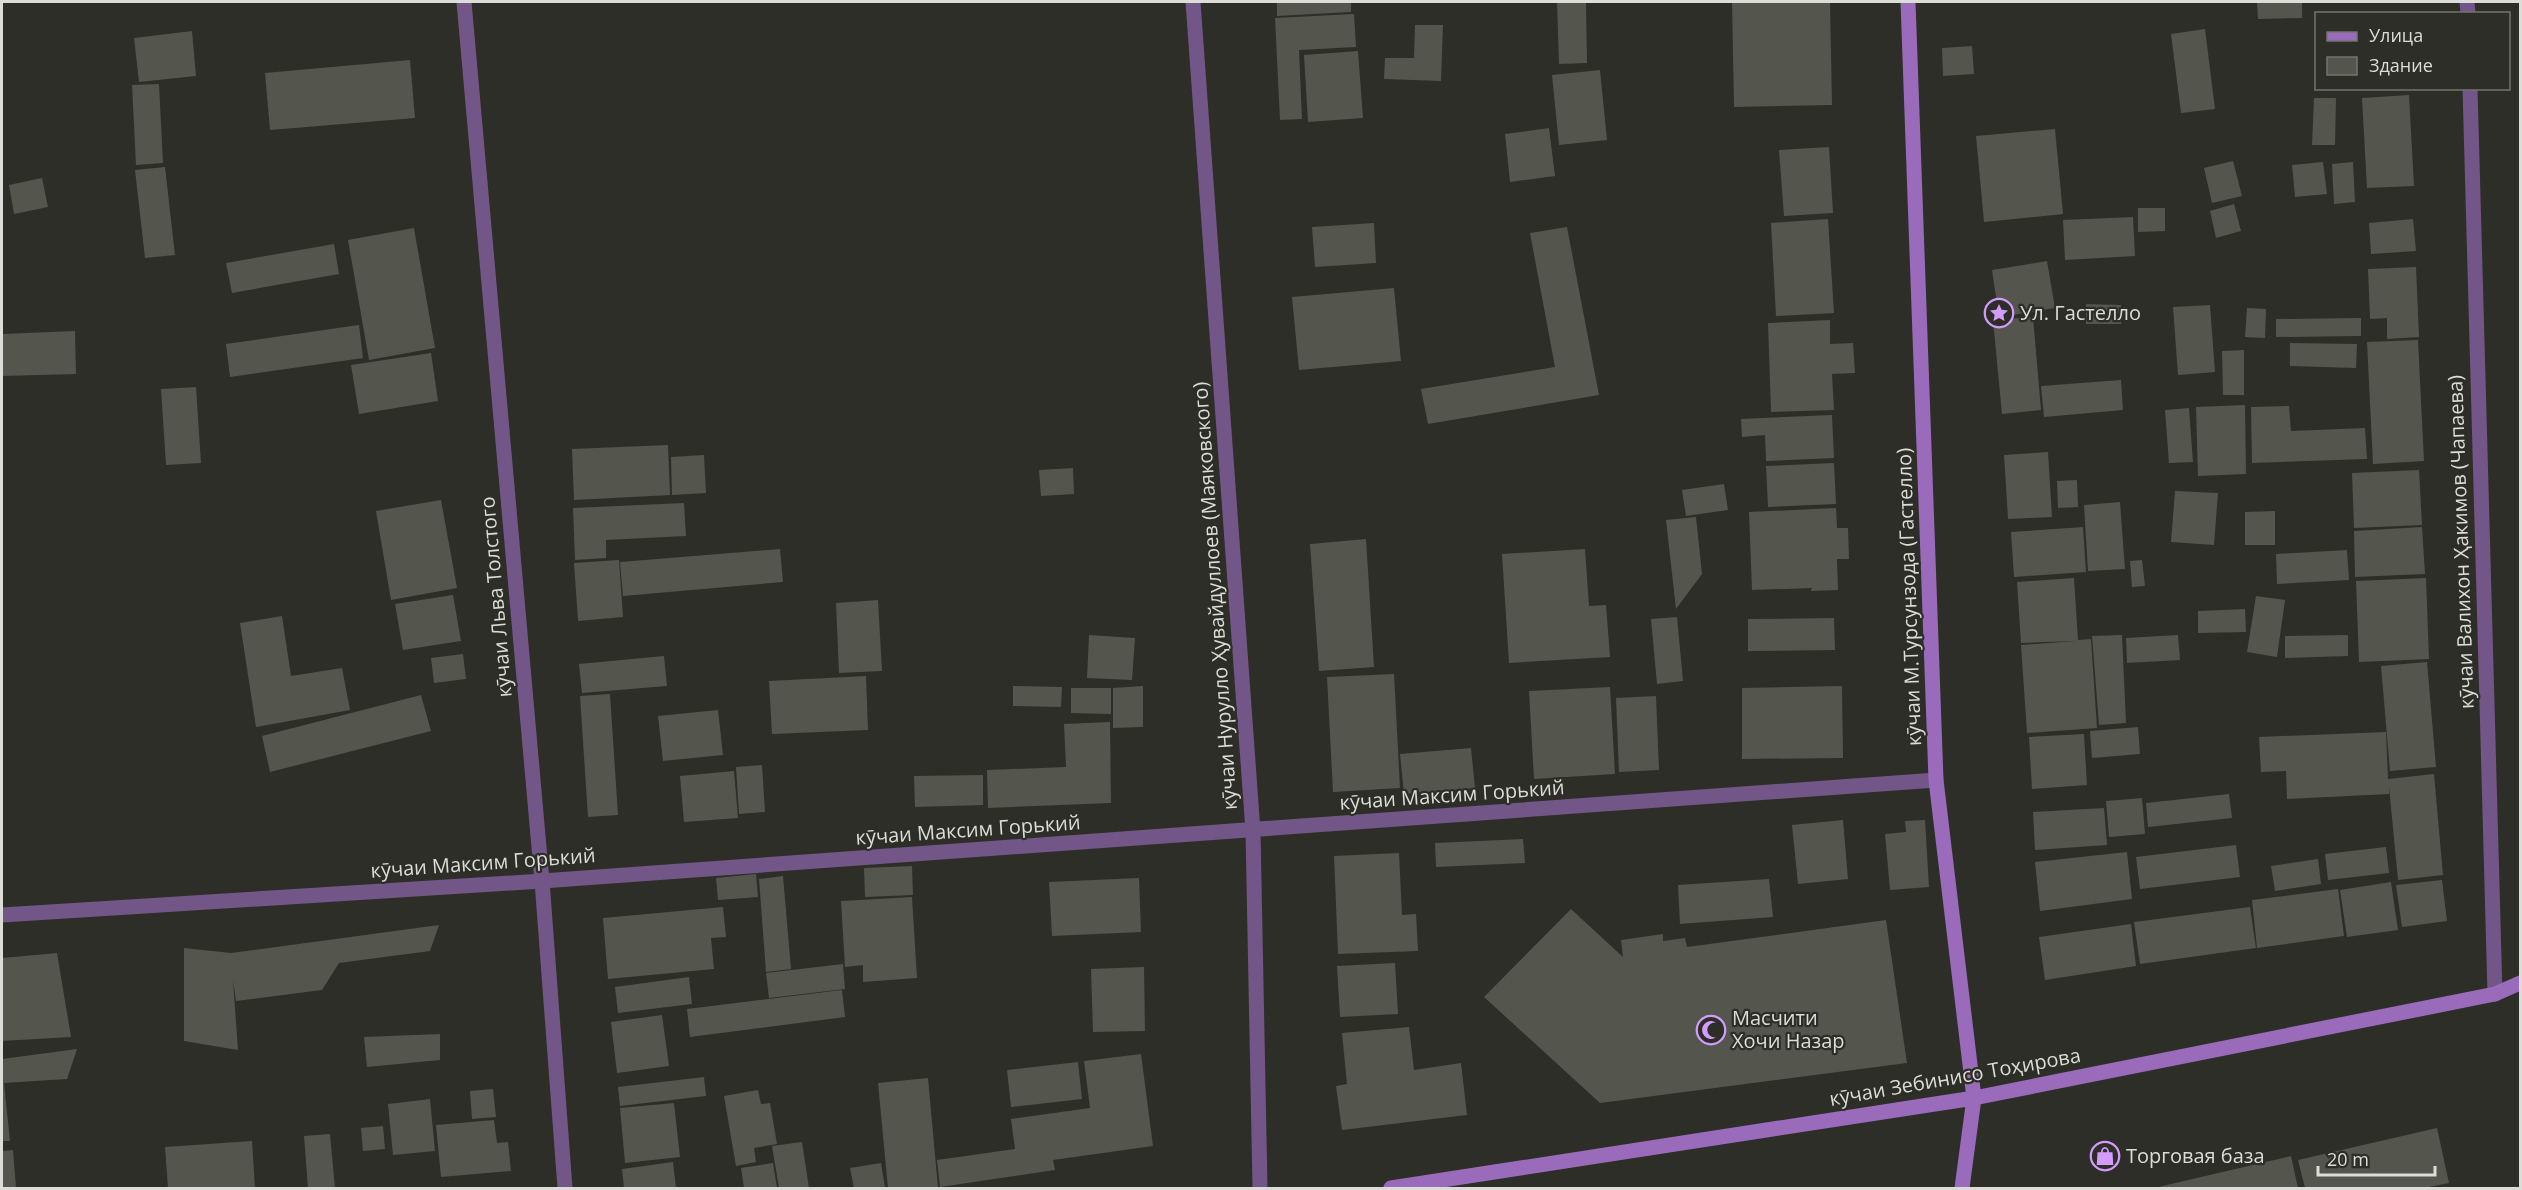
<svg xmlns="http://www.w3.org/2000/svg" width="2522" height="1190" font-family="'Open Sans',sans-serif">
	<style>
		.building { fill: #54554d }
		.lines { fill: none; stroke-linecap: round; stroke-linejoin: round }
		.street { stroke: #725687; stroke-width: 15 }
		.secondary { stroke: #996bba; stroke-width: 15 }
		.labels { text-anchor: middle; stroke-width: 4.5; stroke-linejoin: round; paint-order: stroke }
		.poi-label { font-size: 20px; fill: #dcdcd8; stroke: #2d2e27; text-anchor: start }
		.street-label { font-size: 20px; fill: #dcdcd8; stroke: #2d2e27 }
	</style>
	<rect width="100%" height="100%" fill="#2d2e27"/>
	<path class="building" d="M1277,2H1351V12L1277,16Z
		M1557,2H1586L1587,63L1559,64Z
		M1732,2H1830L1832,105L1734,107Z
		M2257,2H2302V18L2258,19Z
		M1354,14L1356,47L1299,50L1302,119L1280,120L1275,18Z
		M1415,25H1443L1441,81L1384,79L1385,58H1414Z
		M2205,29L2215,109L2181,113L2171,34Z
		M192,31L196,76L139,82L134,38Z
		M1972,46L1974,74L1943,76L1942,48Z
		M1358,51L1363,118L1308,122L1304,55Z
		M410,60L415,118L270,130L265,73Z
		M1600,70L1607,140L1559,145L1552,75Z
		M159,84L163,163L136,165L132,85Z
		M2409,95L2414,186L2367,188L2362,98Z
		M2314,98H2336L2335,145H2312Z
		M1549,128L1555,176L1510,182L1505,134Z
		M2055,129L2063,214L1984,222L1976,136Z
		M1829,147L1833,213L1784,216L1779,150Z
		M2233,161L2242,196L2212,203L2204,168Z
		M2323,162L2327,194L2295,197L2292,165Z
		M2353,162L2355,202L2334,204L2332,164Z
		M165,167L175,255L145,258L135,170Z
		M42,178L48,207L14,214L9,185Z
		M2234,204L2241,231L2216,238L2210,211Z
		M2138,208H2165V231L2138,232Z
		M2133,217L2135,256L2065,260L2063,220Z
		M1828,219L1834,313L1776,316L1771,223Z
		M2413,219L2416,251L2371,254L2369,223Z
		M1374,223L1376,263L1315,267L1312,227Z
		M1567,227L1599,395L1428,424L1421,389L1555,367L1530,233Z
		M414,228L435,348L369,360L348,240Z
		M334,244L339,274L232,293L226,263Z
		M2047,261L2055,308L1999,317L1992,270Z
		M2416,267L2419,337L2387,339V318L2370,319L2368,269Z
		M1394,288L1401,361L1299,370L1292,297Z
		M2086,304L2121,305V324H2086Z
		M2210,305L2215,372L2178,375L2173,307Z
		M2247,308L2266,309L2265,338L2245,337Z
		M2033,317L2041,410L2002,414L1993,320Z
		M2361,318V336L2276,337V319Z
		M1830,320V344L1853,343L1855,373L1832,374L1834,410L1771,412L1768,323Z
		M359,325L363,358L230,377L226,344Z
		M75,331L76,374L2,376V334Z
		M2418,340L2424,461L2373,464L2367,342Z
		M2290,343L2357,344L2356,368L2290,366Z
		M2244,350V395H2223L2222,351Z
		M431,353L438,401L359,414L351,365Z
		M2121,380L2123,410L2044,417L2041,386Z
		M196,387L201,463L166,465L161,389Z
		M2245,405L2246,474L2198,476L2196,407Z
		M2289,406L2291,431L2365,428L2367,459L2252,463L2251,407Z
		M2189,408L2193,462L2169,463L2165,410Z
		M1832,415L1834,458L1766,461L1765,435L1742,437L1741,419Z
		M668,445L670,495L574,500L572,449Z
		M2048,452L2052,517L2008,519L2004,455Z
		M704,455L706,493L672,495L671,457Z
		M1834,463L1836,504L1768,507L1766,466Z
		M1073,468L1074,494L1041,496L1039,470Z
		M2419,470L2422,525L2354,528L2352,473Z
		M2077,480L2078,507L2058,508L2057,481Z
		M1724,484L1728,510L1686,516L1682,490Z
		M2175,491L2218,493L2214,545L2171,542Z
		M441,500L457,588L391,600L376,511Z
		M2120,502L2125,569L2088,571L2084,505Z
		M684,503L686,536L606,540V558L575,560L573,508Z
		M1836,508L1837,528H1848L1849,559H1837L1838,590L1811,591L1812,588L1752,590L1749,512Z
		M2275,511V545H2245V512Z
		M1696,517L1702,574L1676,609L1666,520Z
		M2083,527L2086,572L2014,577L2011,532Z
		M2422,527L2425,574L2355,577L2354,531Z
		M1366,539L1374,667L1319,671L1310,544Z
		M780,549L783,582L623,596L620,562Z
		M1585,549L1589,606L1606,605L1610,657L1509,663L1502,554Z
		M2347,550L2349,580L2277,584L2276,554Z
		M619,560L623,617L578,621L574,563Z
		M2142,560L2145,586L2132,587L2130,561Z
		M2074,578L2078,640L2091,639L2097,728L2027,733L2021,645L2076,641L2021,643L2017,582Z
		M2426,578L2429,659L2359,662L2356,581Z
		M453,595L461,641L403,650L395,604Z
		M2256,596L2285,600L2277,657L2247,652Z
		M878,600L882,671L839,673L836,603Z
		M2245,609L2246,632L2198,633V611Z
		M282,616L291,676L342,668L350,710L256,727L240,623Z
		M1677,617L1683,681L1657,684L1651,619Z
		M1834,618L1835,650L1748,651V619Z
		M1089,635L1135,638L1132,680L1087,678Z
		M2122,635L2126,723L2099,725L2092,636Z
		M2178,635L2180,660L2127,663L2126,638Z
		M2348,635V656L2285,658V636Z
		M463,654L466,679L434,683L431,658Z
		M664,656L667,686L582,693L579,664Z
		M2427,662L2436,767L2390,771L2381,666Z
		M1394,674L1400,788L1333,792L1327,677Z
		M866,676L868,730L772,734L769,681Z
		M1013,686L1062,687L1061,707L1013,706Z
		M1143,686V727L1113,728V688Z
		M1842,686L1843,758L1742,759V688Z
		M1610,687L1615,774L1534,779L1529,691Z
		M1071,688H1111V714L1071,713Z
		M610,694L618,815L588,817L580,696Z
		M421,695L431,731L270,772L262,736Z
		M1656,696L1659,770L1619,772L1616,698Z
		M718,710L723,755L663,761L658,716Z
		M1110,722L1111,803L988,808L987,770L1066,767L1064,724Z
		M2138,727L2140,754L2092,758L2090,731Z
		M2386,732L2388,779L2434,774L2443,875L2398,880L2389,787V794L2287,799L2286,771L2261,772L2259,737Z
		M2084,734L2087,785L2032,789L2029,737Z
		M1471,748L1475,788L1404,794L1400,754Z
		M762,765L765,812L739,814L736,767Z
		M734,771L738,818L684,822L680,776Z
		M983,775V805L915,807L914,776Z
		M2229,794L2232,818L2148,827L2146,803Z
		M2142,798L2145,834L2109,837L2106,801Z
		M2104,808L2107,845L2035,850L2033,812Z
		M1843,820L1848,879L1798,884L1792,825Z
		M1925,820L1929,887L1890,890L1885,834L1906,832L1905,821Z
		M1523,839L1525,863L1436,867L1435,843Z
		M2236,845L2240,877L2140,889L2136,857Z
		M2386,847L2389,873L2328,880L2325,854Z
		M2127,852L2132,899L2040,911L2035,862Z
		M1399,853L1402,915L1416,914L1418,951L1338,954L1334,856Z
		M2318,859L2321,884L2275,891L2271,866Z
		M912,866L913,895L865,897L864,868Z
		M756,874L758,897L718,900L716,878Z
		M783,876L791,969L766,972L759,879Z
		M1139,878L1141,932L1052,936L1049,882Z
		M1769,879L1773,917L1680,924L1678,885Z
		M2442,880L2447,921L2402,927L2396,885Z
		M2391,882L2398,930L2347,937L2340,890Z
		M2338,889L2344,936L2257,948L2252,900Z
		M912,897L917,978L863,982V965L845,967L841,901Z
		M723,907L726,937L711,938L714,969L608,979L603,918Z
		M2250,907L2256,948L2140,964L2134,922Z
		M1571,909L1623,957L1621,940L1663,934V941L1685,938L1687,947L1886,920L1907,1063L1600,1103L1484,997Z
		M2131,924L2136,966L2045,980L2039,937Z
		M439,925L430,951L339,963L322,990L236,1001L233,980L238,1050L184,1041V948L231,953Z
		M57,953L71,1037L2,1041V958Z
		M1395,963L1398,1014L1340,1017L1337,966Z
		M843,964L845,989L769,998L766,973Z
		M1144,967L1145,1031L1093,1032L1091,969Z
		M689,977L692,1004L618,1013L615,987Z
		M842,990L845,1017L690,1037L687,1009Z
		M662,1015L669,1066L617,1073L611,1022Z
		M1409,1027L1414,1070L1461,1063L1467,1115L1342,1130L1336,1086L1347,1084L1342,1033Z
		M440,1034V1060L367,1067L364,1037Z
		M77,1049L67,1079L4,1083L10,1141H2V1059Z
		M1141,1054L1153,1146L1053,1160L1055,1170L940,1187L937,1160L1015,1149L1011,1119L1090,1108L1084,1061Z
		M1078,1062L1082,1099L1011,1107L1007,1070Z
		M704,1077L706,1096L620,1106L618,1087Z
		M928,1078L938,1188H888L878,1083Z
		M493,1089L496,1117L472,1119L470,1091Z
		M758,1090L761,1104L770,1103L777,1144L754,1148L756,1162L736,1166L724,1096Z
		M430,1099L435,1151L393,1155L388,1104Z
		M674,1103L680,1157L625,1163L620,1108Z
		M494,1120L497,1143L508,1142L511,1171L441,1177L436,1125Z
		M383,1126L385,1149L363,1151L361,1128Z
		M2437,1128L2449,1183L2424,1188H2305L2298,1160Z
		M330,1134L335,1188H308L304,1136Z
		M252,1141L255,1188H168L165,1147Z
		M802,1142L809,1188H779L772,1146Z
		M13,1150L16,1188H2V1151Z
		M2291,1156L2298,1188H2154Z
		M673,1162L676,1188H624L622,1169Z
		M773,1163L777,1188H744L741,1168Z
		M881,1163L885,1188H854L850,1168Z"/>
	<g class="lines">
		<path class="street" d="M464,2L542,881L565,1188
			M1193,2L1253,831L1260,1188
			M2467,2L2468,14
			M2470,88L2495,994
			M2,915L542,881L1936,780"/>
		<path class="secondary" d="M1908,2L1936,780L1974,1098L1962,1188
			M1391,1188L1974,1098L2495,994L2520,983"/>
	</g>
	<defs>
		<g id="sight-ring" transform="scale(1.5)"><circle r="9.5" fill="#2d2e27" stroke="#d39cfc" stroke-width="1.5"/><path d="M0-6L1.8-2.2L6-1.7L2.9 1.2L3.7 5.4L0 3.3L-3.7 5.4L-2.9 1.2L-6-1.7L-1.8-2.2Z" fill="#d39cfc"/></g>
		<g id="mosque-ring" transform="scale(1.5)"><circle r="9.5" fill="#2d2e27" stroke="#d39cfc" stroke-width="1.5"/><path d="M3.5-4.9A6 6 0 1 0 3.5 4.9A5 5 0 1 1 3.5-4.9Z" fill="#d39cfc"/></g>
		<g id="shop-ring" transform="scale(1.5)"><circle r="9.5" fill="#2d2e27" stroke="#d39cfc" stroke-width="1.5"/><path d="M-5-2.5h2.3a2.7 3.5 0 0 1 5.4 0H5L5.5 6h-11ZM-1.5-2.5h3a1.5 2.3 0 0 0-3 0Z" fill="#d39cfc"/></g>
	</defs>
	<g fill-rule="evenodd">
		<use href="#sight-ring" x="1999" y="313"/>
		<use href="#mosque-ring" x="1711" y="1030"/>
		<use href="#shop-ring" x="2105" y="1156"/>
	</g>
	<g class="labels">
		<g class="poi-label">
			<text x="2020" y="320">Ул. Гастелло</text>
			<text x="1732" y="1025">Масчити<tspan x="1732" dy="23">Хочи Назар</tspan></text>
			<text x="2126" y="1163">Торговая база</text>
		</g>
		<g class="street-label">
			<text transform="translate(2461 542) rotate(-92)" y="7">кӯчаи Валихон Ҳакимов (Чапаева)</text>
			<text transform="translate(1215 596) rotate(-94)" y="7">кӯчаи Нурулло Ҳувайдуллоев (Маяковского)</text>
			<text transform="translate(496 597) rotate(-95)" y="7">кӯчаи Льва Толстого</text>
			<text transform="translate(1909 597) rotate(-92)" y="7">кӯчаи М.Турсунзода (Гастелло)</text>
			<text transform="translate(1452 795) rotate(-4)" y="7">кӯчаи Максим Горький</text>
			<text transform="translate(968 830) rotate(-4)" y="7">кӯчаи Максим Горький</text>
			<text transform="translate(483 863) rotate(-4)" y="7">кӯчаи Максим Горький</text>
			<text transform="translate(1955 1077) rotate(-10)" y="7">кӯчаи Зебинисо Тоҳирова</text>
		</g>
	</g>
	<rect width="2522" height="1190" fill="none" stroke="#dcdcd8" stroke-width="6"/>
	<rect x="2315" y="12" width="195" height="78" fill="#2d2e27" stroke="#73746e" stroke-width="1.5"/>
	<rect x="2327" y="32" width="30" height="9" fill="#996bba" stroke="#73746e" stroke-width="1.5"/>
	<text x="2369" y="42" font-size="18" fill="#dcdcd8">Улица</text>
	<rect x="2327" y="57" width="30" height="18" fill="#54554d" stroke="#73746e" stroke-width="1.5"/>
	<text x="2369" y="72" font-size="18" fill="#dcdcd8">Здание</text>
	<path d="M2318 1166v9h117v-9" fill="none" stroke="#dcdcd8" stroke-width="3"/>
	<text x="2327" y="1166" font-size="18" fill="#dcdcd8" stroke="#2d2e27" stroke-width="4.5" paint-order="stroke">20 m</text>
</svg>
